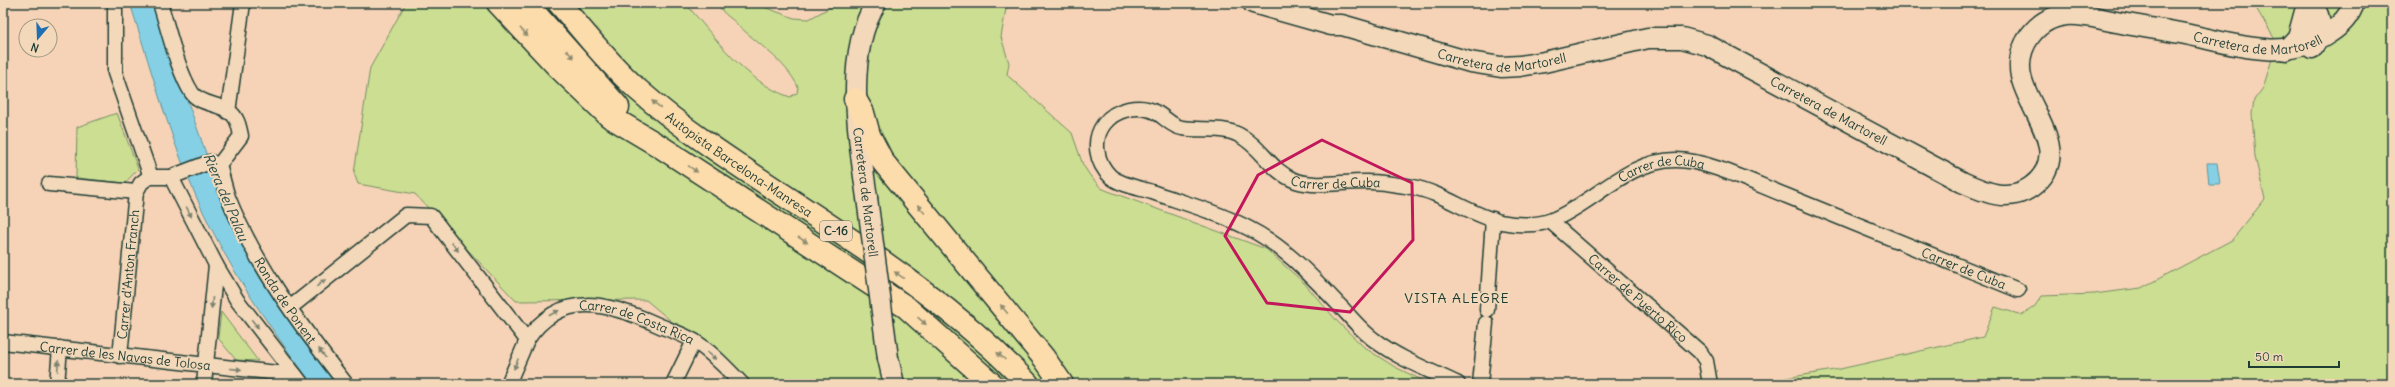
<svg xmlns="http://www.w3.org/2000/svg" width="2395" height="387" font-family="Delius,sans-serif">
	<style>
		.green { fill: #cbde92; stroke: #758e63 }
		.water { fill: #86d0e6; stroke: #5d959f }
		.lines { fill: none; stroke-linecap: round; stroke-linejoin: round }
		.street-casing { stroke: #1f3d34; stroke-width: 17 }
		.secondary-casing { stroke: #1f3d34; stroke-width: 23 }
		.highway-casing { stroke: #1f3d34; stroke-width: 25 }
		.street { stroke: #f3d8ba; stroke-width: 14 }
		.secondary { stroke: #f3d8ba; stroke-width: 20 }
		.highway { stroke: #fddcac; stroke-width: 22 }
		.secondary-bridge-casing { stroke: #1f3d34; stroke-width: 23; stroke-linecap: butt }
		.secondary-bridge { stroke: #f3d8ba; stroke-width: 20 }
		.oneway { fill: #8e8c70 }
		.oneway2 { fill: #7e8370 }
		.marked { fill: none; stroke: #c2185b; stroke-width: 3; stroke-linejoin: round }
		.labels { text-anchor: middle; stroke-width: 4; stroke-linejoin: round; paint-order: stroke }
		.shield { fill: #f3d8ba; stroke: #5f6c5c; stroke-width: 1 }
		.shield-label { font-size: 12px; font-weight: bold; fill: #1f3d34 }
		.street-label { font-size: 13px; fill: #1f3d34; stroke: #f3d8ba }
		.water-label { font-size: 14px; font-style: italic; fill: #294c46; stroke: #f3d8ba }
		.neighbourhood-label { font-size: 14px; letter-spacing: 1px; fill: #1f3d34; stroke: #f3d8ba }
	</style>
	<rect width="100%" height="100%" fill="#f6d3b6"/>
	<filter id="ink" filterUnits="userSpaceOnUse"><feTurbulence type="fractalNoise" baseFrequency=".025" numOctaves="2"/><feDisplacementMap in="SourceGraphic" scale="8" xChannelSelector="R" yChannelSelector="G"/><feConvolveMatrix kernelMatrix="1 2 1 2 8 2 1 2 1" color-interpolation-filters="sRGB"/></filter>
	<g filter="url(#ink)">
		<path class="green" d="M406,3H685C716,38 744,81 790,97L797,93L798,87C786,61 756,43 736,23C730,17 720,12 718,3H753L794,18L809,19L829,8L845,3H1007L1001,37L1009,63L1007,75L1072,133L1083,165L1091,177L1101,188L1108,191L1266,249L1304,283L1338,322L1365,348L1395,367L1430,384H746L646,300L516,301L415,194L358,184L354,173L370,68Z
			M2253,3H2392V384H1750L1840,369L1983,337L1995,307L2022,315L2034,307L2042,296L2094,294L2141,288L2232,240L2265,199L2255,157L2252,114L2254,100L2263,88L2277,43Z
			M117,113L138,169L125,183L76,178L77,127Z
			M221,312L258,361L236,360L218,338Z"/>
		<path class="water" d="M130,3H153L214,176L230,211L340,384H312C275,334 239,284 211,228C175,157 154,79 130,3Z
			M2207,163H2217L2220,184H2209Z"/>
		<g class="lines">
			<g class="street-casing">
				<g id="street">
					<path d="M115,3V73L151,177"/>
					<path d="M160,3C168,28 178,72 192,93C202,107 227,102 236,119C239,124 240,131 241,136L219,165"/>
					<path d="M228,112L243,3"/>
					<path id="s1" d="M219,165C222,175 224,186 228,197C254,263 302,328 346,384"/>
					<path d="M171,177L216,265L237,300L302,384"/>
					<path d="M49,184L136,192"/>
					<path id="s2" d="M1550,221L1700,352L1706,361L1710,384"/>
					<path d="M291,307L406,215L431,216L527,340L508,384"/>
					<path d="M1487,310L1493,219"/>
					<path id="s3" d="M527,340C561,289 609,303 658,325C669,330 683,334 694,341C712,352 727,369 742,384"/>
					<path id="s4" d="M3,342L295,375"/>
					<path id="s5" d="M120,356L136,192L141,183L149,177H171L210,162L219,165"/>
					<path d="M57,384L60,348"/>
					<path d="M204,384L216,265"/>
					<path d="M673,384L694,341"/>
					<path id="s6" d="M1458,384C1429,370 1399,359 1373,339C1362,331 1352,319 1342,308C1313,278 1286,247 1248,228C1217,212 1184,203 1152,192C1139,188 1121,185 1111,177C1096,163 1092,140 1104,124C1115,109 1140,103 1157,113C1166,118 1171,126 1182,128C1201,131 1222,126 1239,135C1262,147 1271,172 1296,181C1319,188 1344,181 1369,182C1383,182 1398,185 1412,187C1444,193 1470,215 1501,222C1516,225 1538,226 1552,220C1594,203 1627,160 1676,160C1708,160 1756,184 1787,196C1864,228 1941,259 2018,290"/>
					<path d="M1480,384L1486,323"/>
				</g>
			</g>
			<g class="secondary-casing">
				<g id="secondary">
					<path id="s7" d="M1253,3L1331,25H1342L1470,62L1501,67L1520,66L1544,62L1648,38H1682L1707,45L1962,182C1984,192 2008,203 2031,187C2075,155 2028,111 2021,76C2015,47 2036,18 2066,15C2075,14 2084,16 2093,17C2122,24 2151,28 2180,33C2229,42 2284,65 2329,33C2340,26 2350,15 2354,3"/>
					<path d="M2312,48C2321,34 2323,20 2313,5"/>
					<path d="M2286,50L2298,37L2307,4"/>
					<path d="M867,198C859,140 843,56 876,3"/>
					<path d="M888,358L894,384"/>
				</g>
			</g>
			<g class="highway-casing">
				<g id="highway">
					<path d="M498,3L557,66L609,116L661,147L906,307L992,384"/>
					<path d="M526,3L618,107"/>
					<path id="s8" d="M559,3C584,32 608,63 637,89C688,134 746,170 803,208C882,260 963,314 1028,384"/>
					<path d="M855,99L863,113L869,135L883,162L1044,358L1062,384"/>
				</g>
			</g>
			<use href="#street" class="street"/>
			<use href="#secondary" class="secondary"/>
			<use href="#highway" class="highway"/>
			<g class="secondary-bridge-casing">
				<path id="secondary-bridge" d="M867,198L888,358"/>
			</g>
			<use href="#secondary-bridge" class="secondary-bridge"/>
		</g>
		<defs><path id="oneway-solid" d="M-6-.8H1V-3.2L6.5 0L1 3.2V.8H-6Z"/></defs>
		<g class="oneway">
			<use href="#oneway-solid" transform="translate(524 32) rotate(46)"/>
			<use href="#oneway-solid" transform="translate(570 54) rotate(48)"/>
			<use href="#oneway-solid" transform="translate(656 104) rotate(-141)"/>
			<use href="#oneway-solid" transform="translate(693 169) rotate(34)"/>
			<use href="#oneway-solid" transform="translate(921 209) rotate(-130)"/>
			<use href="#oneway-solid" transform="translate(803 240) rotate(32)"/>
			<use href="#oneway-solid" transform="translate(899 275) rotate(-145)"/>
			<use href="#oneway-solid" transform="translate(1004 309) rotate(-129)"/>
			<use href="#oneway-solid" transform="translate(922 321) rotate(41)"/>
			<use href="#oneway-solid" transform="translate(1001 356) rotate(-138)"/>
		</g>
		<g class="oneway2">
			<use href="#oneway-solid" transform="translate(189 212) rotate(63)"/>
			<use href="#oneway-solid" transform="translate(455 247) rotate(52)"/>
			<use href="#oneway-solid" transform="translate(321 283) rotate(-39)"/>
			<use href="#oneway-solid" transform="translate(212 303) rotate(95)"/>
			<use href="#oneway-solid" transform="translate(554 313) rotate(-28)"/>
			<use href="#oneway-solid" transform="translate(255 324) rotate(52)"/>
			<use href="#oneway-solid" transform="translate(322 353) rotate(-126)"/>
			<use href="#oneway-solid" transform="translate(712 356) rotate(39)"/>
			<use href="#oneway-solid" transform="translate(516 364) rotate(113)"/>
			<use href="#oneway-solid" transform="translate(58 366) rotate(-85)"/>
			<use href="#oneway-solid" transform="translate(236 369) rotate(5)"/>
		</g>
	</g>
	<path class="marked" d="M1322,140L1412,183L1413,240L1350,312L1267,303L1225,236L1258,175Z"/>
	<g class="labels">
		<rect class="shield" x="820" y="221" width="32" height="20" rx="3"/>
		<g class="shield-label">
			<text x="836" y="235">C-16</text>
		</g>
		<g class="street-label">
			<text dy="5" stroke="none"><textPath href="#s7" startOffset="1232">Carretera de Martorell</textPath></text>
			<text dy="5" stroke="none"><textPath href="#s7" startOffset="257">Carretera de Martorell</textPath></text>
			<text dy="5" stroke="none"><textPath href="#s7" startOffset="605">Carretera de Martorell</textPath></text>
			<text dy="5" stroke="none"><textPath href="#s8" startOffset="243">Autopista Barcelona-Manresa</textPath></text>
			<text dy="5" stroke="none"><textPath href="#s6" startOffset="1077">Carrer de Cuba</textPath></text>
			<text dy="5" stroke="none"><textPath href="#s6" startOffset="729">Carrer de Cuba</textPath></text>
			<text transform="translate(866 192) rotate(83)" y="5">Carretera de Martorell</text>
			<text dy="5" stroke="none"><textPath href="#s6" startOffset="1401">Carrer de Cuba</textPath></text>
			<text dy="5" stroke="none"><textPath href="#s5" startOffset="82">Carrer d'Anton Franch</textPath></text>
			<text dy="5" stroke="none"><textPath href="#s2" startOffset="117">Carrer de Puerto Rico</textPath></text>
			<text dy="5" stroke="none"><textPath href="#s1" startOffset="152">Ronda de Ponent</textPath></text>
			<text dy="5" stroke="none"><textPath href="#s3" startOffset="125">Carrer de Costa Rica</textPath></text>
			<text dy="5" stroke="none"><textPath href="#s4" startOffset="123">Carrer de les Navas de Tolosa</textPath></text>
		</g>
		<g class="water-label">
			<text transform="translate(226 197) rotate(67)" y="5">Riera del Palau</text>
		</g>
		<g class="neighbourhood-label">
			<text x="1457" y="303">VISTA ALEGRE</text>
		</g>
	</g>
	<rect width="2395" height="387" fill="none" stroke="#f3d8ba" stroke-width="16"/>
	<rect x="8" y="8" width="2379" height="371" fill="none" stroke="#1f3d34" stroke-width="1.5" filter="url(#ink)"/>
	<g transform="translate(38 38) rotate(199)"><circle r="19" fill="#f3d8ba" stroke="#9e9a84"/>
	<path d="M0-3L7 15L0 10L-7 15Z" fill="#1f6fb2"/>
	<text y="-6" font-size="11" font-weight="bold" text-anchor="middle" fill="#1f3d34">N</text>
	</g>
	<path d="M2249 361v6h90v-6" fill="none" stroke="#1f3d34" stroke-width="2"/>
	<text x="2255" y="361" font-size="12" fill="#1f3d34" stroke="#f3d8ba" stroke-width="3" paint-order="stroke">50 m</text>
</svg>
